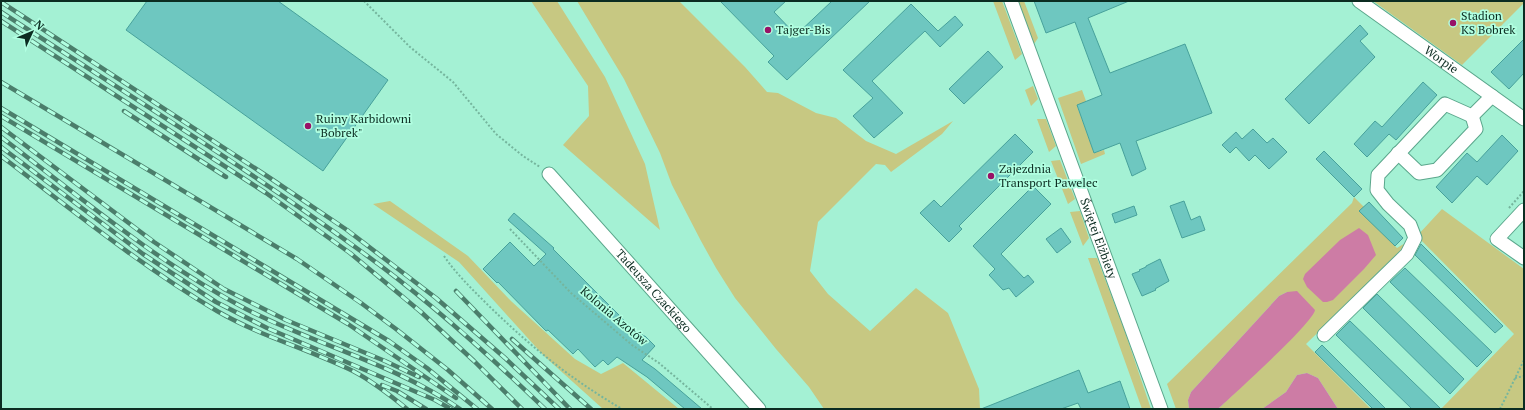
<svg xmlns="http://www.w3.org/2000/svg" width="1525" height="410" font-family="'PT Serif',serif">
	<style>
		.green { fill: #c7c882 }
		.water { fill: #cd7ca5 }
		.building { fill: #6ec7c0; stroke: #47a19b }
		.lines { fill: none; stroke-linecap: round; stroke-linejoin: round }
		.street-casing { stroke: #5ba78c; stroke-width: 15 }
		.path { stroke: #75b59d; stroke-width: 2; stroke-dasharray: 2 2; stroke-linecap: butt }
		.street { stroke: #fff; stroke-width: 13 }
		.rail-casing { stroke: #4b7e6b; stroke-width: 4.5 }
		.rail { stroke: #b1ffe1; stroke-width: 3; stroke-dasharray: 9; stroke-linecap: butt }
		.poi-dot { fill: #981267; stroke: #b1ffe1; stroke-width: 1.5 }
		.labels { text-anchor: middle; stroke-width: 3.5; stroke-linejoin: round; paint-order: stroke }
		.poi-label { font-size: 12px; fill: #0b2c21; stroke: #b1ffe1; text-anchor: start }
		.street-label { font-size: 12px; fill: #0b2c21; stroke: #b1ffe1 }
	</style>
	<rect width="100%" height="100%" fill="#a4f1d4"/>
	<path class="green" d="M531,1H557L605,77L645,164L660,230L563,145L589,116L588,86Z
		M577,1H679L745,67L767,92L778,93L816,113L836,118L866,141L896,154L953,121L942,134L891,172L885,165L876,164L818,222L810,271L828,294L870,331L916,288L948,313L979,389L980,409H824L809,387L776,349L735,298L716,268L701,241L672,185L660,153L624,79Z
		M993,1H1002L1022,54L1015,60Z
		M1018,1H1024L1038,38L1034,44Z
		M1373,1H1524V3L1462,65Z
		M1033,86L1038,99L1031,106L1025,90Z
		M1082,90L1086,101L1077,106L1094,153L1104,150L1105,154L1081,164L1058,98Z
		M1037,119H1046L1056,146L1049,152Z
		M1060,160L1075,199L1068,204L1051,161Z
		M1354,197L1364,207L1360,211L1397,248L1417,236L1442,209L1524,269V409H1441L1514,334L1417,236L1306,344L1371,409H1338L1318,378L1307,373L1297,375L1286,392L1262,409H1218L1290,340L1287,292L1279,296L1191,392L1188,400L1189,409H1176L1167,384L1352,203Z
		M390,201L468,256L511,301L575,359L601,374L623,363L679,409H603L544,356L459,262L373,204Z
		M1080,211L1089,238L1083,246L1070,212Z
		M1088,258H1097L1124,329L1151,409H1142Z"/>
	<path class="water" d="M1359,228L1368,235L1376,255L1364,269L1333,300L1327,302H1323L1307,287L1303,279L1305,274L1340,240Z
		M1297,291L1315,310C1313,323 1233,395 1218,409H1189L1188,400L1191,392L1279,296L1287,292Z
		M1307,373L1318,378L1338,409H1262L1286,392L1297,375Z"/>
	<path class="building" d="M147,1H278L388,80L323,171L126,30Z
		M720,1H786L774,12L796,35L832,1H870L787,80L768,62L774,56Z
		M1034,1H1129L1088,18L1110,73L1185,44L1212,113L1136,141L1146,169L1132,176L1120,143L1094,153L1077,105L1102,95L1075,22L1046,33Z
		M911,4L938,31L955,16L963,25L940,47L925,31L872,81L903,113L874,138L853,116L873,98L843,70Z
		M1360,25L1368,34L1360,41L1375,57L1309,124L1285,99Z
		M1524,39V73L1509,89L1491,72Z
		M988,51L1003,67L964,104L949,89Z
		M1423,82L1437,95L1396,140L1389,134L1367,157L1354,144L1375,121L1382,127Z
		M1253,129L1267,143L1273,138L1287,152L1269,169L1255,155L1249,161L1236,147L1230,153L1222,145L1236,132L1242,139Z
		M1015,134L1033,152L959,226L962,229L949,242L920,213L934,200L941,207Z
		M1502,135L1518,151L1487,185L1477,176L1452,203L1436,187L1467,153L1477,162Z
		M1324,151L1362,189L1354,197L1316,159Z
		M1033,186L1051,204L1001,254L1024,278L1028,275L1034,282L1016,297L1009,288L1003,290L989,275L995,269L973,246Z
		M1184,201L1191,220L1200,216L1205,230L1182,238L1170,206Z
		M1369,202L1403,238L1395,246L1359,211Z
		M1134,206L1137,215L1115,223L1112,214Z
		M514,213L554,248L553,249L638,334L640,333L644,336H645L655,346L642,360L655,369L702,409H685L647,377L617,357L608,365L603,360L595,367L578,349L573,354L548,330L546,331L498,282L497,283L483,269L510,242L534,266L546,254L508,220Z
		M1061,228L1071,242L1057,253L1046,239Z
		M1421,244L1503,326L1495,333L1415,255Z
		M1160,259L1169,281L1155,289L1156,290L1142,296L1132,274L1140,271L1139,270L1146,267V266Z
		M1405,268L1492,352L1477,367L1390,282Z
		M1377,294L1464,379L1450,394L1363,308Z
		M1350,321L1441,409H1412L1336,335Z
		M1322,345L1386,409H1373L1315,352Z
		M1079,370L1088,393L1120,381L1130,409H1081L1078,403L1061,409H981Z"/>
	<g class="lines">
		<g class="street-casing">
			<g id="street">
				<path id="s1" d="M1011,1L1161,409"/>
				<path id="s2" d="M1359,1L1524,119"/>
				<path d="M1398,153L1419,173L1437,170L1476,129L1472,116"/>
				<path id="s3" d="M549,174L759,409"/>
				<path d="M1524,210L1497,239L1524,258"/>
				<path d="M1324,335L1407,254L1415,238L1410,225L1388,204L1377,190L1378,175L1445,104L1472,116L1492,96"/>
			</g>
		</g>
		<path class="path" d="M364,1L410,47L453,82L496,134L523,156L540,167
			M1509,208L1524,191
			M510,229L571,293L632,345L659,363L713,409
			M444,256C457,275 473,290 489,306C532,348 571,379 622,409
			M1515,378L1524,376
			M1500,409L1524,360"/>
		<use href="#street" class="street"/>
		<g class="rail-casing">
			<path id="rail" d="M1,2L270,178L347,230L436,298L505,358L559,409
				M1,12C122,91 246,167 362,252C427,299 487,353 545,409
				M1,21L266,193L350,253L421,312L474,361L522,409
				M1,82L297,259L361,303L396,329L448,370L492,409
				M1,108L389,341L427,368L477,409
				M124,111L226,177
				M1,116L348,324L456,398
				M1,127L154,242L224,289L286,320L385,361L419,377
				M1,137C80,197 158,263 246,309C316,345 395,364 460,409
				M1,147L143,254L216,302L267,328L435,400L451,409
				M1,156C71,209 141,266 217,311C260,336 308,349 353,371C372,381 390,395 407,409
				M456,291L570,409
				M512,339L591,409
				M382,385L397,391L426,409"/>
		</g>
		<use href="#rail" class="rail"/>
	</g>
	<g class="poi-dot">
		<circle cx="1453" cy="23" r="4"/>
		<circle cx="768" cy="30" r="4"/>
		<circle cx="308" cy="126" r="4"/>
		<circle cx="991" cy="176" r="4"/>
	</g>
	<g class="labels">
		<g class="poi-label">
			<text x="1461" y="20">Stadion<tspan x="1461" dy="14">KS Bobrek</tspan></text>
			<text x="776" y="34">Tajger-Bis</text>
			<text x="316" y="123">Ruiny Karbidowni<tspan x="316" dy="14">"Bobrek"</tspan></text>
			<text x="999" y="173">Zajezdnia<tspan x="999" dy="14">Transport Pawelec</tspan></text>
		</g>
		<g class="street-label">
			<text dy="4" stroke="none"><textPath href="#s2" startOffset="101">Worpie</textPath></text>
			<text dy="4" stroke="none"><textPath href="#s1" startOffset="253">Świętej Elżbiety</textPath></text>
			<text dy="4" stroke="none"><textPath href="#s3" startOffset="157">Tadeusza Czackiego</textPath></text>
			<text transform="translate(614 316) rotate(40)" y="4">Kolonia Azotów</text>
		</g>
	</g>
	<rect width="1525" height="410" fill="none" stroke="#0b2c21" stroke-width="4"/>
	<g transform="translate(32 32) rotate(46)" stroke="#b1ffe1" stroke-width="3" paint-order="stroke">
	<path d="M0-3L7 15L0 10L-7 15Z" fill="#0b2c21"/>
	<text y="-6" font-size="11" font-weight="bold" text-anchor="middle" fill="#0b2c21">N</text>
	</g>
</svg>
